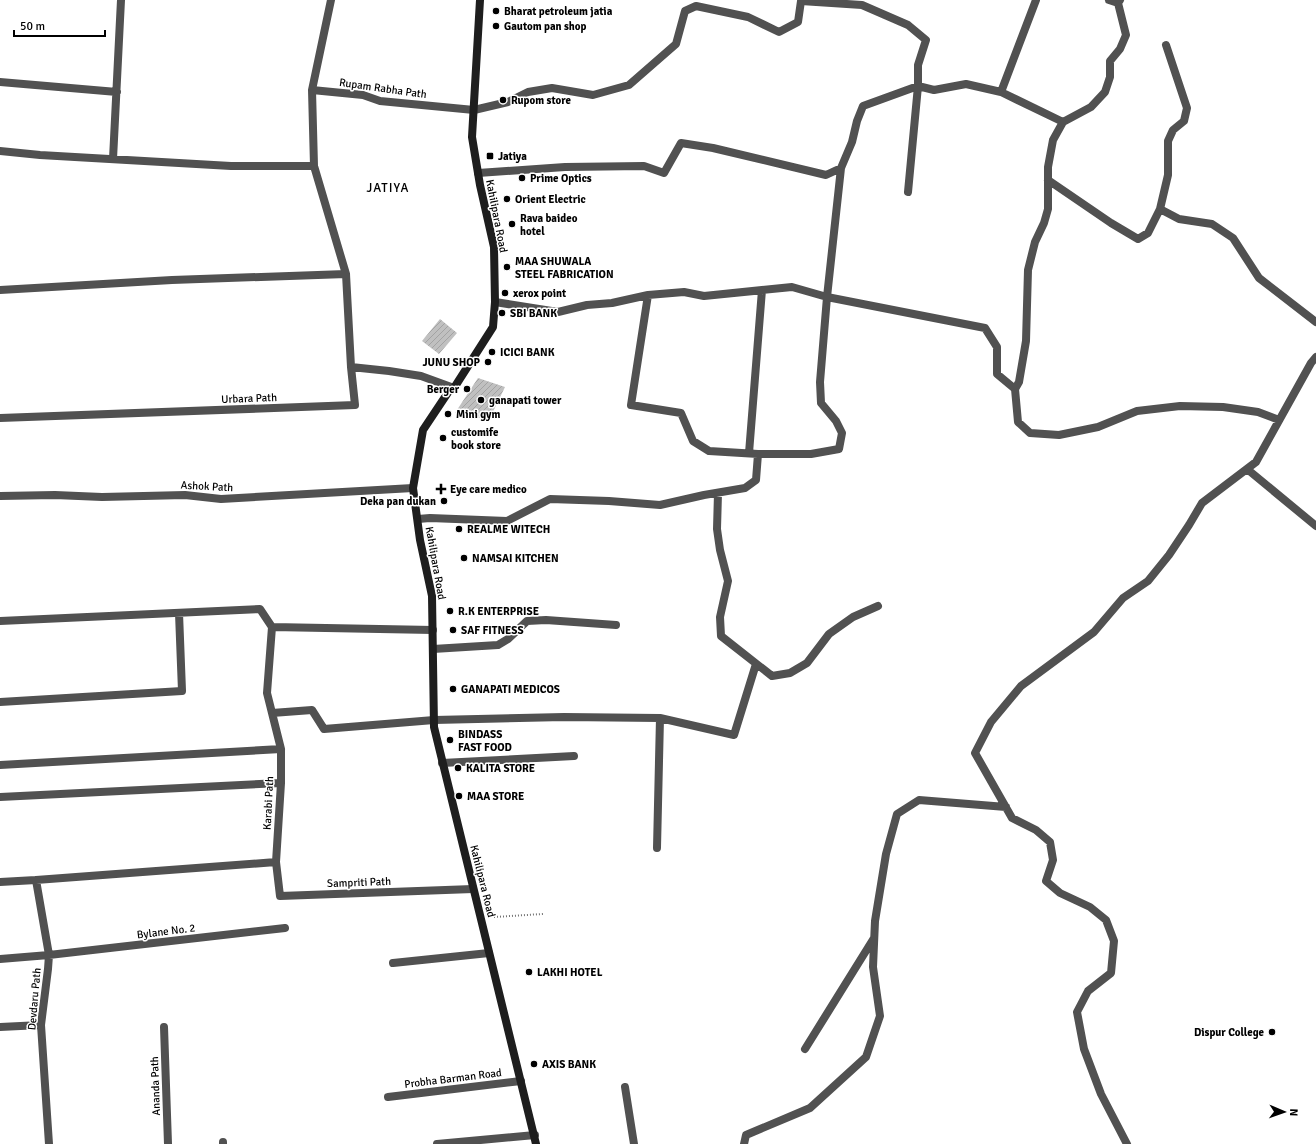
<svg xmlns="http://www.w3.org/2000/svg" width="1316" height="1144" font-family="Signika,sans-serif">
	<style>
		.building { fill: url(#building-hatch) }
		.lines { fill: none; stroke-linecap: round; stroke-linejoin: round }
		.path { stroke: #737373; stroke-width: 2; stroke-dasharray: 1 2; stroke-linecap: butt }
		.minor { stroke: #515151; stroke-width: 8 }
		.secondary { stroke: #1e1e1e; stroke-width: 8 }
		.poi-dot { fill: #000; stroke: #fff; stroke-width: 1.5 }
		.labels { text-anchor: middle; stroke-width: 3; stroke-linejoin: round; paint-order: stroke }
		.poi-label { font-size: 11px; font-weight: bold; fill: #000; stroke: #fff; text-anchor: start }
		.street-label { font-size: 11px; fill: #000; stroke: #fff }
		.quarter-label { font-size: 13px; letter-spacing: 1px; fill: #000; stroke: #fff }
	</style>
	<defs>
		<pattern id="building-hatch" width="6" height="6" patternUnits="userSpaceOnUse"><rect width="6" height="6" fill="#c0c0c0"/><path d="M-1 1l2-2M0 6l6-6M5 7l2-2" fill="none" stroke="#a3a3a3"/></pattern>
	</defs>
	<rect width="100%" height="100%" fill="#fff"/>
	<path class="building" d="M440,319L457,333L439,354L422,341Z
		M478,378L505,387L489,420L455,413Z"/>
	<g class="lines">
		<path class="path" d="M494,917L543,914"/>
		<path class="minor" d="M331,0L312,90L314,166L346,274
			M1109,0L1118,3L1120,0
			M0,82L117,92
			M312,90L363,95L380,101L474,110L508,102L528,92L552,88L593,95L629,85L676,44L685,11L696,6L748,17L779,32L798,22L801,1L862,5L908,25L926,40L918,65V86L934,90L966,84L1001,92L1036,0
			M1001,92L1063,122L1053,140L1048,167V209L1044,223L1035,242L1028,270L1026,341L1019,382L1015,389
			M1063,122L1091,107L1105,92L1110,77V61L1120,49L1126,35L1118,3
			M0,151L40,155L231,166H314
			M113,159L121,0
			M841,168L827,297L985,328L997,347V374L1015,389L1018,422L1030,433L1059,435L1098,427L1137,411L1180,406L1223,407L1258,412L1279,420
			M478,173L565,167L644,166L664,173L681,143L713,148L826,175L841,168L852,142L857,121L863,106L918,86L908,192
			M1048,180L1111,223L1138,239L1148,233L1160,209L1168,175V141L1173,130L1184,121L1187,108L1166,45
			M1160,209L1179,219L1212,224L1233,238L1259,278L1316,322
			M0,290L172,280L346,274L351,367
			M648,295L631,405L681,413L693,441L709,451L758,454
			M0,418L355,405L351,367L389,371L421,376L454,388
			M749,453L762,290
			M1247,469L1316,526
			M718,493L717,529L720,550L728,581L720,617L721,636L772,676L790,673L807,663L829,634L853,617L878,606
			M0,496L55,495L102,497L185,495L221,499L413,488
			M418,519L430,518L507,521L550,499L609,501L660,505L704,495L745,488L756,480L758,454H811L839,449L842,433L836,421L821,403L820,382L827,297L792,287L704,296L684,292L648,295L612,303L587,305L558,312L495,302
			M0,621L260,609L272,627L433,630
			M272,627L267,693L281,749
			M433,649L498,645L508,639L527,621L546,620L616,625
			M0,702L182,691L179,613
			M272,713L312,710L324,729L434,720L564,717L660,718
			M442,763L574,756
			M0,765L281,749V783L276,862L36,880L0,882
			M0,797L281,783
			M657,848L660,718L734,735L756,664
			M276,862L280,896L473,889
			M36,880L49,955L48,969L41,1025L49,1144
			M0,959L49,955L285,928
			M393,963L489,953
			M0,1027L41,1025
			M164,1027L168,1144
			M805,1049L874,938
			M625,1087L634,1144
			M388,1097L521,1081
			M223,1142V1144
			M437,1144L535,1135
			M744,1144L746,1135L810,1108L866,1057L880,1016L873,967L875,921L886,854L897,814L919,800L1006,807
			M1127,1144L1101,1094L1084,1049L1077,1012L1088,991L1111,973L1114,941L1106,920L1090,907L1060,893L1046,881L1053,860L1050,842L1036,830L1012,818L975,753L991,722L1021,686L1094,632L1123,598L1148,581L1169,555L1189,525L1202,503L1256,462L1311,363L1316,357"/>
		<path class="secondary" d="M480,0L472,137L480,185L494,247L495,302L493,327L454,388L449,391L423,430L413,488L420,540L432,596L434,727L536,1144"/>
	</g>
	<g class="poi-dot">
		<circle cx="496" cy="11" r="4"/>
		<circle cx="496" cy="26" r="4"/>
		<circle cx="503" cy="100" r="4"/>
		<rect x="486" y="152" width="8" height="8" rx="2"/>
		<circle cx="522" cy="178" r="4"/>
		<circle cx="507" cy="199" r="4"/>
		<circle cx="512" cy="224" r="4"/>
		<circle cx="507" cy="267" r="4"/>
		<circle cx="505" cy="293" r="4"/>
		<circle cx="502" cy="313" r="4"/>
		<circle cx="492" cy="352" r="4"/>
		<circle cx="488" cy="362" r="4"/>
		<circle cx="467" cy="389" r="4"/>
		<circle cx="481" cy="400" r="4"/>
		<circle cx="448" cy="414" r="4"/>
		<circle cx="443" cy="438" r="4"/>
		<path d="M439 483h4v4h4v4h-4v4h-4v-4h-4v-4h4z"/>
		<circle cx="444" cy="501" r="4"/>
		<circle cx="459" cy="529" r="4"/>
		<circle cx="464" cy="558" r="4"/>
		<circle cx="450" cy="611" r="4"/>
		<circle cx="453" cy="630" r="4"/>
		<circle cx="453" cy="689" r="4"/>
		<circle cx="450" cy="740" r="4"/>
		<circle cx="458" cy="768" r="4"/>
		<circle cx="459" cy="796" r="4"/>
		<circle cx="529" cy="972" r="4"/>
		<circle cx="1272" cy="1032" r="4"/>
		<circle cx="534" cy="1064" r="4"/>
	</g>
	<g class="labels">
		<g class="poi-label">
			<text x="504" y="15">Bharat petroleum jatia</text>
			<text x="504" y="30">Gautom pan shop</text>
			<text x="511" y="104">Rupom store</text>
			<text x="498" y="160">Jatiya</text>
			<text x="530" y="182">Prime Optics</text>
			<text x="515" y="203">Orient Electric</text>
			<text x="520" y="222">Rava baideo<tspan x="520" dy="13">hotel</tspan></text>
			<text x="515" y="265">MAA SHUWALA<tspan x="515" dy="13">STEEL FABRICATION</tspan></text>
			<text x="513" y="297">xerox point</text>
			<text x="510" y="317">SBI BANK</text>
			<text x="500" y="356">ICICI BANK</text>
			<text x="480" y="366" text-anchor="end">JUNU SHOP</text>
			<text x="459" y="393" text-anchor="end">Berger</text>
			<text x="489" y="404">ganapati tower</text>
			<text x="456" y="418">Mini gym</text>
			<text x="451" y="436">customife<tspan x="451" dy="13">book store</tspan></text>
			<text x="450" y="493">Eye care medico</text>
			<text x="436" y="505" text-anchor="end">Deka pan dukan</text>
			<text x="467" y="533">REALME WITECH</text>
			<text x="472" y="562">NAMSAI KITCHEN</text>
			<text x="458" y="615">R.K ENTERPRISE</text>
			<text x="461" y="634">SAF FITNESS</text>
			<text x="461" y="693">GANAPATI MEDICOS</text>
			<text x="458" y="738">BINDASS<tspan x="458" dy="13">FAST FOOD</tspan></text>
			<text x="466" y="772">KALITA STORE</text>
			<text x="467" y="800">MAA STORE</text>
			<text x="537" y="976">LAKHI HOTEL</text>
			<text x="1264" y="1036" text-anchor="end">Dispur College</text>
			<text x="542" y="1068">AXIS BANK</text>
		</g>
		<g class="street-label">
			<text transform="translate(383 88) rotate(8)" y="4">Rupam Rabha Path</text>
			<text transform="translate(497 216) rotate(79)" y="4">Kahilipara Road</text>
			<text transform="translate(249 398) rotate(-2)" y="4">Urbara Path</text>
			<text transform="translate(207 486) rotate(3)" y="4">Ashok Path</text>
			<text transform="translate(436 563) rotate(80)" y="4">Kahilipara Road</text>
			<text transform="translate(268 803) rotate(-87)" y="4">Karabi Path</text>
			<text transform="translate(483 881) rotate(76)" y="4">Kahilipara Road</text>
			<text transform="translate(359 882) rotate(-2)" y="4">Sampriti Path</text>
			<text transform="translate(166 931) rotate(-7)" y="4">Bylane No. 2</text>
			<text transform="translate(34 999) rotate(-85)" y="4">Devdaru Path</text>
			<text transform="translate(453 1078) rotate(-7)" y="4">Probha Barman Road</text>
			<text transform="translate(155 1086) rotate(-92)" y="4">Ananda Path</text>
		</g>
		<g class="quarter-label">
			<text x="388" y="192">JATIYA</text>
		</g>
	</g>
	<g transform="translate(1284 1112) rotate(92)" stroke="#ffffff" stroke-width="3" paint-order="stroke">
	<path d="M0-3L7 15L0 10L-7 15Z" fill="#000000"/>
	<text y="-6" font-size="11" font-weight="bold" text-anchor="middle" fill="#000000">N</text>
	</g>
	<path d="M14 30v6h91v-6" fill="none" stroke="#000000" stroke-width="2"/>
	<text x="20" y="30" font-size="12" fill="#000000" stroke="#ffffff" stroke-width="3" paint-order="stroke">50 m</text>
</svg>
